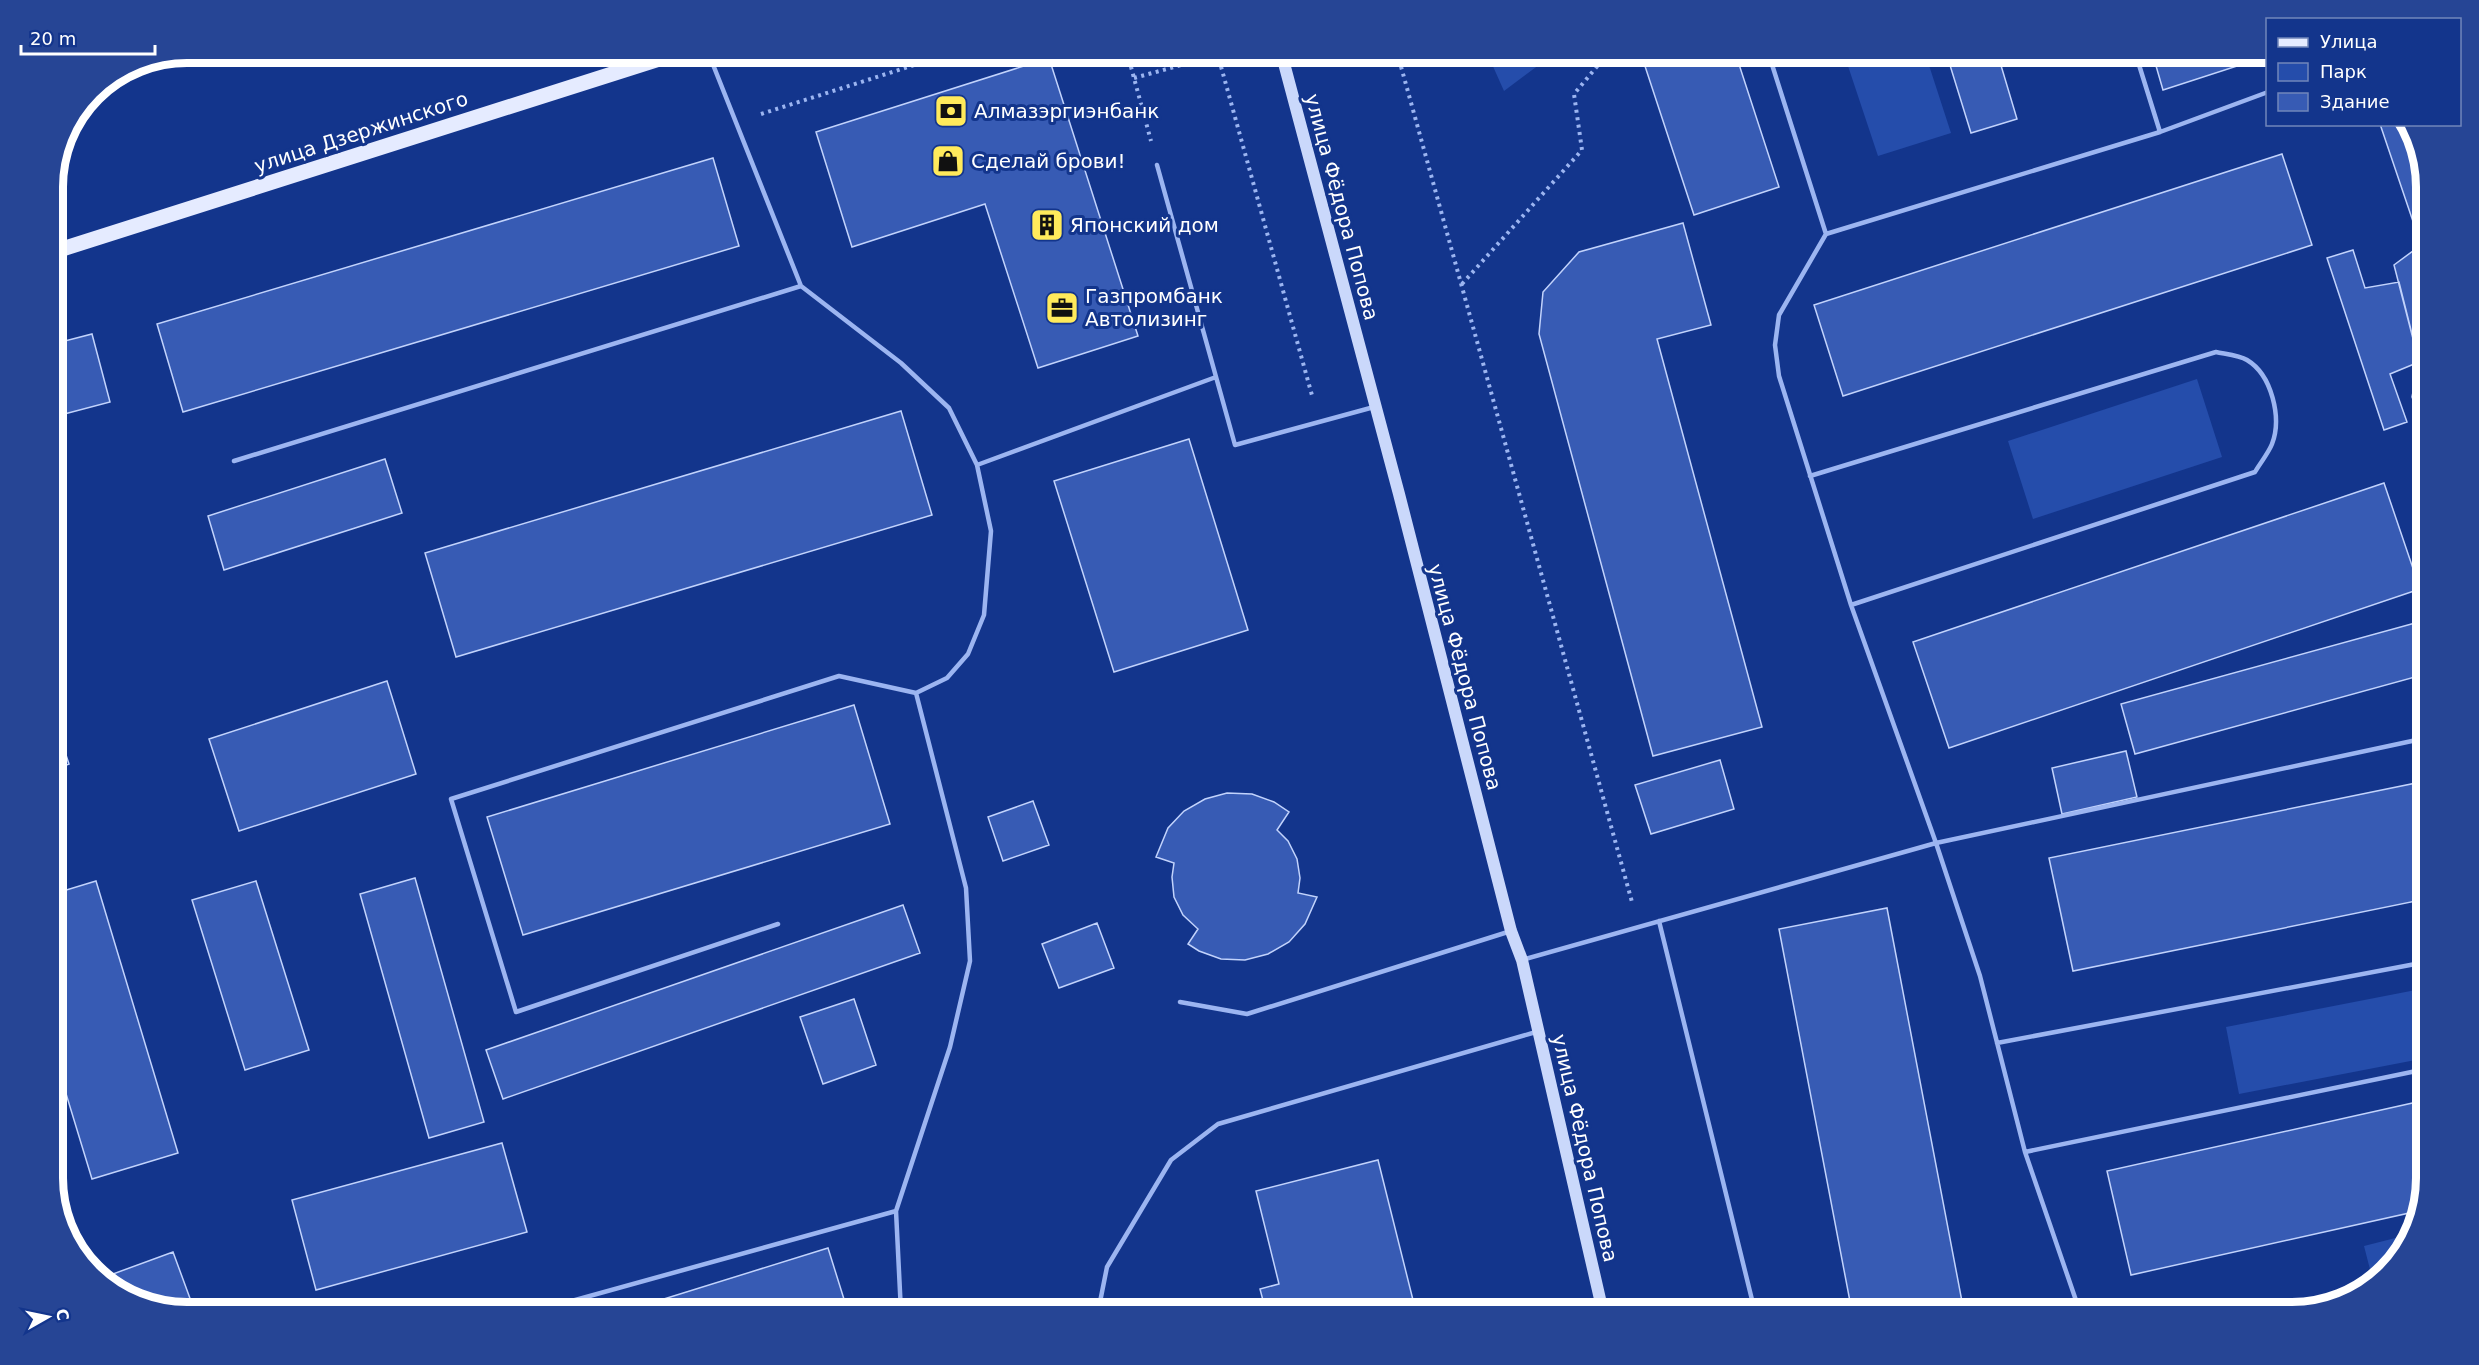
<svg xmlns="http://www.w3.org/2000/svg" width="2479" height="1365" font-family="'DejaVu Sans',sans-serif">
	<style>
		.green { fill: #254dab }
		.building { fill: #375bb4; stroke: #c2d3fc; stroke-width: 1.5 }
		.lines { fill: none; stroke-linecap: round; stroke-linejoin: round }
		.path { stroke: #9cb5f1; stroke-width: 4; stroke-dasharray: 3 4.5; stroke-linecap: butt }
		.lane { stroke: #9cb5f1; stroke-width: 4.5 }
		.secondary { stroke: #cad8fb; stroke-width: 12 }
		.primary { stroke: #e5ebff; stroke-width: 15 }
		.labels { text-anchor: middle; stroke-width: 6; stroke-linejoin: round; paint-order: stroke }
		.poi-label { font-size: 20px; fill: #fff; stroke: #13358c; text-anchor: start }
		.street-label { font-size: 20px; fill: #fff; stroke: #13358c }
		.rim { fill: none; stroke: #fff; stroke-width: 8 }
	</style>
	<rect width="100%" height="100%" fill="#13358c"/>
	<path class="green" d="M1487,53H1555L1504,91Z
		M1860,53H1925L1951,133L1878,156L1845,57Z
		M2197,379L2222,457L2033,519L2008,441Z
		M2426,988V1058L2239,1094L2226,1027Z
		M2411,1234L2409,1245L2373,1281L2364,1246Z"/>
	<path class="building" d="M189,52L120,73L136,63Z
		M1647,52H1735L1779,187L1694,215L1641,54Z
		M1978,52H1997L2017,119L1971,133L1949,62Z
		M2152,52H2268V56L2163,90Z
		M1049,58L1138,336L1038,368L985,204L852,247L816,132Z
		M2380,124H2408L2426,178V433L2412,397L2419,362L2394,265L2421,245Z
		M2282,154L2312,245L1843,396L1814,305Z
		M713,158L739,246L183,412L157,324Z
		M1683,223L1711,325L1657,339L1762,727L1653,756L1539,334L1543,292L1579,252Z
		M2353,250L2365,288L2399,282L2419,362L2390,374L2407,422L2384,430L2327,258Z
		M92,334L110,402L53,417V344Z
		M901,411L932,515L456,657L425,553Z
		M1189,439L1248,630L1114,672L1054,481Z
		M385,459L402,513L224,570L208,516Z
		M2384,483L2420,589L1949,748L1913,642Z
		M2426,620V674L2135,754L2121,704Z
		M387,681L416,774L239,831L209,739Z
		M854,705L890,824L523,935L487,817Z
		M53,716L69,764L53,770Z
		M2126,751L2137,797L2062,814L2052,768Z
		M1720,760L1734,809L1651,834L1635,785Z
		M2426,781V899L2073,971L2049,858Z
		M1227,793L1252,794L1274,802L1289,812L1277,830L1288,841L1297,859L1300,878L1298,893L1317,897L1305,924L1289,942L1268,954L1245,960L1221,959L1199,951L1188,944L1198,929L1183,915L1174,897L1172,877L1174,863L1156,857L1168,828L1184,811L1205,799Z
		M1033,801L1049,845L1003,861L988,817Z
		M415,878L484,1122L429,1138L360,894Z
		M96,881L178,1153L92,1179L53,1051V894Z
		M256,881L309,1050L245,1070L192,900Z
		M903,905L920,953L503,1099L486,1050Z
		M1887,908L1964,1312H1852L1779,929Z
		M1097,923L1114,968L1059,988L1042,944Z
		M854,999L876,1065L823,1084L800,1017Z
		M2426,1100V1178L2418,1211L2131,1275L2107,1171Z
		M502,1143L527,1232L316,1290L292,1200Z
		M1378,1160L1416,1312H1266L1260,1289L1279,1284L1256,1191Z
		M828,1248L848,1312H622Z
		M173,1252L195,1312L120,1295L102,1278Z"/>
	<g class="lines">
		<path class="path" d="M1127,52L1151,141
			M1217,52L1313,399
			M1397,52L1632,902
			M1134,78L1218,55
			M761,114L955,52
			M1462,284L1582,150L1574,94L1609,52"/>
		<path class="lane" d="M708,52L801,286L901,363L949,408L977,465L991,531L984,615L968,654L947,678L916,693L839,676L451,799L516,1012L778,924
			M1768,52L1826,234
			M2135,52L2160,132
			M2268,92L2160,132L1826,234L1779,315L1775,345L1779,376L1851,605L1936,843L2426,738
			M1157,165L1235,445L1374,407
			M234,461L801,286
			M977,465L1216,377
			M1810,476L2216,352C2225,354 2239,355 2247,360C2272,375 2282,418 2272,444C2268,454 2260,463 2255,472L1851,605
			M1659,921L1755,1312
			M1522,960L1936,843L1980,976L2025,1152L2080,1312
			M1180,1002L1247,1014L1511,931
			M1997,1043L2426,962
			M2025,1152L2426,1069
			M896,1211L901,1312
			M532,1312L896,1211L950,1047L970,961L966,888L916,693
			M1098,1312L1107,1267L1171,1160L1218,1124L1536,1032"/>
		<path class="secondary" d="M1281,52L1399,494L1511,931L1522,960L1603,1312"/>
		<path class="primary" d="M53,252L681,52"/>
	</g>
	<defs>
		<g id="bank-square" transform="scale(1.725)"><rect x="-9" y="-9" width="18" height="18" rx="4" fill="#ffea5b" stroke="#13358c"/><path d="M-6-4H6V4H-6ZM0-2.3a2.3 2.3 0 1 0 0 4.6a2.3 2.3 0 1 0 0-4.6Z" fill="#111"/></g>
		<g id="shop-square" transform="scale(1.725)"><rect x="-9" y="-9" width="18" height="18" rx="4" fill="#ffea5b" stroke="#13358c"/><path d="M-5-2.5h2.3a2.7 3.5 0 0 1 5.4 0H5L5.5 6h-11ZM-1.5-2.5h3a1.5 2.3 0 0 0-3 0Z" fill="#111"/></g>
		<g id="building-square" transform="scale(1.725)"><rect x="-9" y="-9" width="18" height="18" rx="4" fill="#ffea5b" stroke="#13358c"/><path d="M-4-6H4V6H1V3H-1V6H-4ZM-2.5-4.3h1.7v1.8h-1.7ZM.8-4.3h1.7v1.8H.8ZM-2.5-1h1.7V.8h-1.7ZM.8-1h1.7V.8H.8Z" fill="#111"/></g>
		<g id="office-square" transform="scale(1.725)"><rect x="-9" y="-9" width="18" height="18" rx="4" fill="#ffea5b" stroke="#13358c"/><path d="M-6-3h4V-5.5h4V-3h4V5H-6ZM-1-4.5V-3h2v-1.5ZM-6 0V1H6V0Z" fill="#111"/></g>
	</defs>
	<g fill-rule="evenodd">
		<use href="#bank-square" x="951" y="111"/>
		<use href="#shop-square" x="948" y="161"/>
		<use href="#building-square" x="1047" y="225"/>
		<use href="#office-square" x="1062" y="308"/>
	</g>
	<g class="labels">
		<g class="poi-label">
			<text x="974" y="118">Алмазэргиэнбанк</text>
			<text x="971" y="168">Сделай брови!</text>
			<text x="1070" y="232">Японский дом</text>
			<text x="1085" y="303">Газпромбанк<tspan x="1085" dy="23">Автолизинг</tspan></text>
		</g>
		<g class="street-label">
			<text transform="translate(361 132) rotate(-18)" y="7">улица Дзержинского</text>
			<text transform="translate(1342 207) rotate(75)" y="7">улица Фёдора Попова</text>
			<text transform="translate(1465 677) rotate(75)" y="7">улица Фёдора Попова</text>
			<text transform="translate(1585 1148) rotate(77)" y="7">улица Фёдора Попова</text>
		</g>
	</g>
	<path d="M0 0H2479V1365H0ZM187 63H2292A124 124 0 0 1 2416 187V1178A124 124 0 0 1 2292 1302H187A124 124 0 0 1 63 1178V187A124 124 0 0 1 187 63Z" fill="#264595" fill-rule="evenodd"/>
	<path class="rim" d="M187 63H2292A124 124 0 0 1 2416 187V1178A124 124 0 0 1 2292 1302H187A124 124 0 0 1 63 1178V187A124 124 0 0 1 187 63Z"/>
	<rect x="2266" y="18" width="195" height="108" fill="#13358c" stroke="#7186ba" stroke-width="1.5"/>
	<rect x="2278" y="38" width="30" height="9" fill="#e5ebff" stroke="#7186ba" stroke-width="1.5"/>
	<text x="2320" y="48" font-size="18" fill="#ffffff">Улица</text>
	<rect x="2278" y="63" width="30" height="18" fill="#254dab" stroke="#7186ba" stroke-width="1.5"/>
	<text x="2320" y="78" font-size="18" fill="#ffffff">Парк</text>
	<rect x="2278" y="93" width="30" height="18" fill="#375bb4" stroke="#7186ba" stroke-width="1.5"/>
	<text x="2320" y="108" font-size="18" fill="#ffffff">Здание</text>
	<g transform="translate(48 1317) rotate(81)" stroke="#13358c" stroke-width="4.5" paint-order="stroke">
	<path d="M0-4.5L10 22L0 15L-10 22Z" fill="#ffffff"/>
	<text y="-9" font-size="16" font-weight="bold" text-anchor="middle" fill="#ffffff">С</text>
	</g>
	<path d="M21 45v9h134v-9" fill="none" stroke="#ffffff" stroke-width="3"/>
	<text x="30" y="45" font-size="18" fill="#ffffff" stroke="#13358c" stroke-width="4.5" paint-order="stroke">20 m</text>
</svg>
